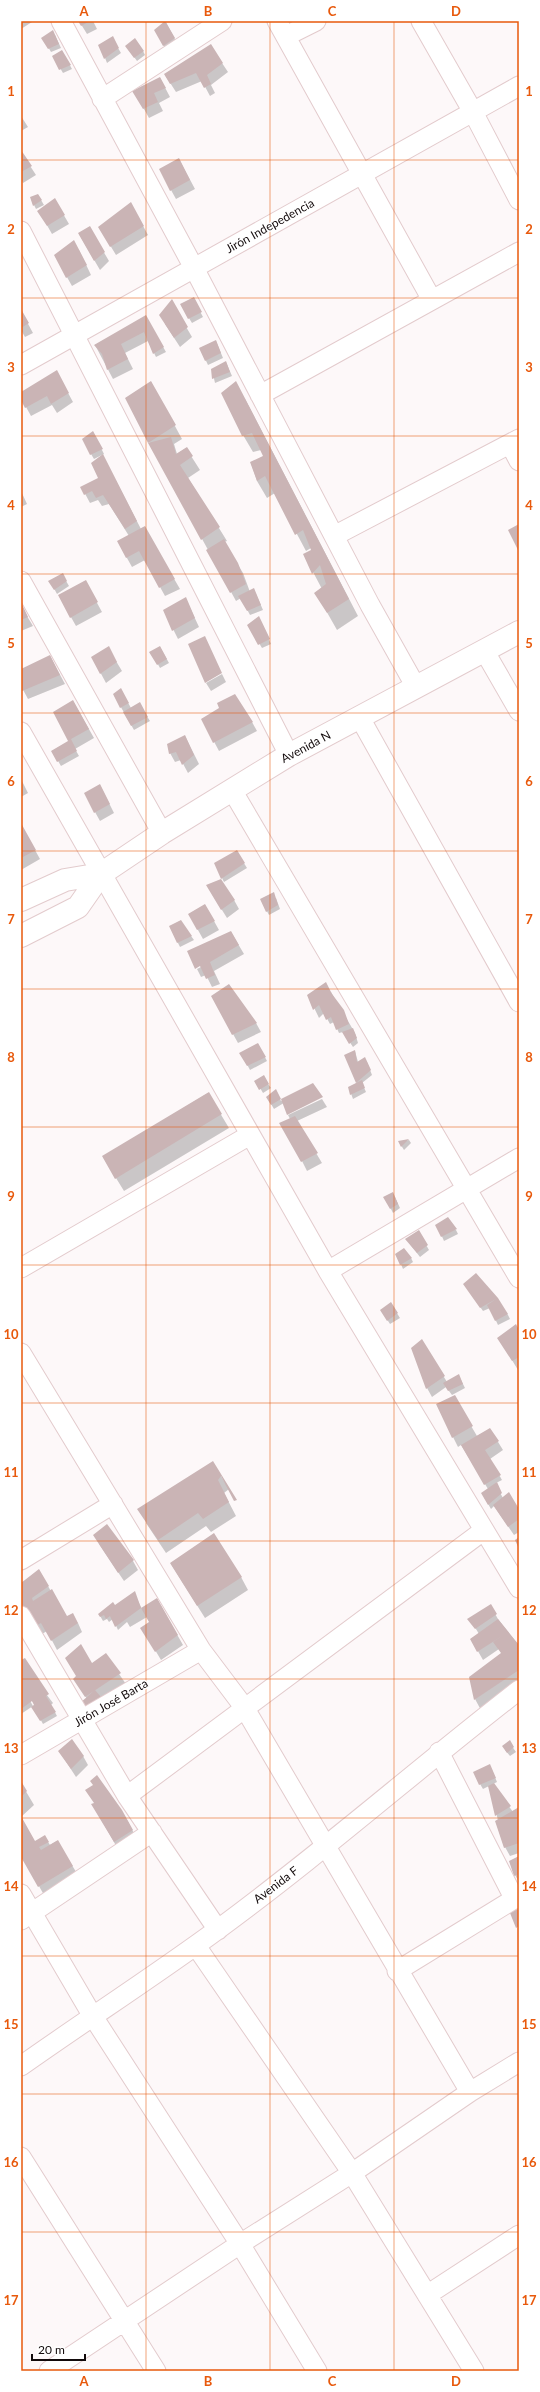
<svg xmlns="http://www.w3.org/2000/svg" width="540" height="2392" font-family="Lato,sans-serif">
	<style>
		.shadow { fill: #0003; fill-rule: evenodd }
		.building { fill: #cab4b5 }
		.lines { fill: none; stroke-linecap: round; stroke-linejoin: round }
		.street-casing { stroke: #e3cbcd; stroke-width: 21 }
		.secondary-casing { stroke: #e3cbcd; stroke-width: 24 }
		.street { stroke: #fff; stroke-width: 19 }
		.secondary { stroke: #fff; stroke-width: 22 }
		.grid { fill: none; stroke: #e8590c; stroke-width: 1; stroke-opacity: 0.55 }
		.labels { text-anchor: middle; stroke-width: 3; stroke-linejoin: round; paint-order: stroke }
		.street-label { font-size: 12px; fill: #120a0b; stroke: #fff }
		.neatline { fill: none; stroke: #e8590c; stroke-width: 1.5 }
		.grid-label { font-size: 13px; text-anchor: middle; font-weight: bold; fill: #e8590c }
	</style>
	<rect width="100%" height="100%" fill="#fdf8f9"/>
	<path class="shadow" d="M21,21H32V22L21,29Z
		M79,21H93L97,29L87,34Z
		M166,22L177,43L166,50L155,30Z
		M55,35L61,48L51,52L43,38Z
		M112,38L121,53L107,63L100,45Z
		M129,50L143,51L145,55L137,61Z
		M62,51L72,69L63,73L53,56Z
		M222,63L228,72L211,85L215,93L210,96L202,81L176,92L165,75Z
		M160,78L170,97L159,103L163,111L149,118L134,91Z
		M21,116L28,127L21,131Z
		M21,152L36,175L23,183L21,179Z
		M179,159L195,189L176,199L171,190Z
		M38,195L44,205L36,209L34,205Z
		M55,200L69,224L52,234L44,220Z
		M136,213L148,235L116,255L99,227Z
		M89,227L109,261L100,270L79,234Z
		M79,250L91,275L72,286L55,256Z
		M193,298L203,317L192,323L181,305Z
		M171,301L192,337L180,347L165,324Z
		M21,311L33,333L25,337L21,330Z
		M146,317L166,352L156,357L148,341L125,353L133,369L113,379L95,345Z
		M216,341L223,358L208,365L200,348Z
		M226,362L232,376L215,383L212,370Z
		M61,380L73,402L57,413L52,405L31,416L21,398V393Z
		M151,382L182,439L174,444L177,454L186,448L200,470L188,478L227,541L224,542L243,573L250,592L256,594L263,610L250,615L241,598L236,601L149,442Z
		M245,399L358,616L337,630L316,593L322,589L304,555L312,551L311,548L306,551L275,493L267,498L257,481L251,463L264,456L261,450L253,452L243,435Z
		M93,432L104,454L94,459L91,454Z
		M116,481L141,529L144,527L180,589L165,596L145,560L132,567L118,542L129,536L109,504L102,506L98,500L90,503L82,488Z
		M21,491L27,504L21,507Z
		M62,574L69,586L57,594L50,581Z
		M85,581L102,612L76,626L59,596Z
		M186,599L199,627L178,639L164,611Z
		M21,606L33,626L21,631Z
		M261,622L271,644L262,648L248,625Z
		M160,647L169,663L160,668L151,652Z
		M50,656L65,684L28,699L21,686V670Z
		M113,656L122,671L106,683L92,657Z
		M222,674L226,682L211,691L206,683Z
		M121,690L131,708L139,704L150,721L134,730L114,695Z
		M73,701L94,738L75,749L79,756L61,766L52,751L70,741Z
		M221,709L252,722L257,731L219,751L202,719Z
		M185,736L199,764L188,773L181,760L175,762L170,753Z
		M21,779L28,793L21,797Z
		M100,785L114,813L100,821L95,812Z
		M21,825L40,859L21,870Z
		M237,852L247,868L224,882L222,878Z
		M212,894L234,900L239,909L227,918Z
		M276,898L280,909L269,915L261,900Z
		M205,905L219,930L203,939L189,914Z
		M180,921L194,940L180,947L170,927Z
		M231,932L244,954L214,971L220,984L212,987L206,975L201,977L197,969L205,965Z
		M331,992L355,1033L358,1043L353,1047L343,1032L339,1033L334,1022L330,1024L324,1013L319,1018L308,995Z
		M212,996L256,1023L261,1032L238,1043Z
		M258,1044L267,1061L250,1070L241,1053Z
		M355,1051L358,1062H367L372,1075L362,1083L366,1092L353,1099L349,1088L357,1083L346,1055Z
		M263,1077L271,1088L263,1093L256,1081Z
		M313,1085L274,1109L267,1097L278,1095L281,1101Z
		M208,1093L229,1128L124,1191L103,1157Z
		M322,1099L327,1107L297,1121L322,1163L307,1171L290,1137V1119L288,1115Z
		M409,1140L411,1143L404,1150L399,1142Z
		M385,1197H395L400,1208L393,1213Z
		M437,1225L456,1230L458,1234L444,1241Z
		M418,1231L429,1250L420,1257L409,1243Z
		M397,1255L411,1258L413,1262L403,1269Z
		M476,1274L508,1315L510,1319L498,1325L490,1308L483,1311L467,1288Z
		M391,1304L400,1318L390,1324L381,1310Z
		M519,1332V1369L518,1370L504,1347Z
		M422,1341L447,1382L459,1376L465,1388L452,1395L446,1387L432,1397L427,1388Z
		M454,1397L477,1436L490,1429L503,1450L490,1459L502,1480L496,1483L498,1489L503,1498L519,1511V1532L514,1535L494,1506L491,1509L484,1497L488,1489L461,1445L458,1447L437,1405Z
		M213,1463L229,1489L224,1493L236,1516L211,1532L206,1526L166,1553L146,1523Z
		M99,1544L133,1561L138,1570L124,1581Z
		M171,1564L241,1577L248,1590L205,1618Z
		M39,1570L66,1618L78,1623L82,1632L57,1650L47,1631L42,1634L33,1616L28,1618L21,1606V1584Z
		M134,1593L142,1609L157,1599L183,1645L161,1660L142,1628L150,1622L147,1617L130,1627L127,1622L118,1630L113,1619L109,1622L107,1619L103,1621L99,1614L118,1612Z
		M490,1605L498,1619L519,1646V1688L482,1712L475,1699L502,1654L499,1649L483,1660L471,1639L479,1634L473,1624Z
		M106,1655L128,1687L93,1709L75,1679Z
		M21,1661L53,1703L51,1705L57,1716L43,1724L33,1706L21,1714ZM30,1698L35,1705L33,1706L29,1699Z
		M509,1742L516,1752L510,1756L505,1750Z
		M59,1751L83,1756L88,1765L76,1777Z
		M492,1770L497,1782L493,1784L513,1812L519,1808V1853L510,1856L505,1847L489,1786L483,1789L480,1784Z
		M21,1783L34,1805L21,1817Z
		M94,1786L127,1820L137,1839L119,1851L93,1805L95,1803Z
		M21,1818L35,1842L45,1837L50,1845L57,1841L78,1875L44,1895L21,1854Z
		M519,1857V1882L515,1875Z"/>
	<path class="building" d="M78,21H90L81,26Z
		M165,21L175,38L163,46L154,30Z
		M53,30L59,44L48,49L41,38Z
		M113,36L119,48L104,59L98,45Z
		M135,38L144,51L134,58L125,46Z
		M211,44L223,63L207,75L211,84L204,88L196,73L170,84L164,74Z
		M62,50L71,65L59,70L52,56Z
		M160,77L166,88L154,93L158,102L143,109L132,91Z
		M21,150L32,166L21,172Z
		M179,158L190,180L170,191L159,169Z
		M38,194L42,200L33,206L30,197Z
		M55,198L65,215L47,226L37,211Z
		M131,202L144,226L110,247L98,227Z
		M90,226L105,252L94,261L78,233Z
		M74,240L87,265L66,278L54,255Z
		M194,297L202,312L188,319L180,304Z
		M172,299L188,327L174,338L159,315Z
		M21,309L29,323L21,328Z
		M146,315L164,347L153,354L144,332L121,344L128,359L107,370L102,354L94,345Z
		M216,340L221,353L205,361L199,348Z
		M226,361L230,372L212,379L211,369Z
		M57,370L69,393L51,404L47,396L25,408L21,400V392Z
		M151,381L176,425L148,443L125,398Z
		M236,381L349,599L327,613L314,593L326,584L320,565L312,574L303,554L311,550L303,530L295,535L265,476L257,481L250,462L263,456L252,433L242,436L221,393Z
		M93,431L103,449L90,455L82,439Z
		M171,437L176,454L187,447L193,456L180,465L220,527L201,540L148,443Z
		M103,454L137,521L125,529L103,495L96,498L92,491L84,495L80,487L98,478L91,463Z
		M519,524V552L508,530Z
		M145,526L175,579L159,588L139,551L126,558L117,541Z
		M224,539L238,563L246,584L230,593L206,550Z
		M63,573L67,581L54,590L48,581Z
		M86,580L98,602L70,618L58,595Z
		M254,588L261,605L247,611L238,596Z
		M186,597L195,618L172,631L163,610Z
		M21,602L28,617L21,620Z
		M259,616L270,639L258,645L247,625Z
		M205,636L222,673L205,683L188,644Z
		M109,646L117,662L100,674L91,657Z
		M160,646L167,659L157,665L149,652Z
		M50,655L60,675L22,691L21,669Z
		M121,688L129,703L120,708L113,694Z
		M235,694L253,722L213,743L201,719L219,708L217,703Z
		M73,700L89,729L71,739L77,751L57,762L51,751L68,741L53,712Z
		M140,702L148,717L131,726L123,712Z
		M185,735L194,755L182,765L176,752L169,754L167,744Z
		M100,784L110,804L94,813L84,793Z
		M21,823L36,850L21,858Z
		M237,850L245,863L221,879L214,863Z
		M221,879L235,900L221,910L206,885Z
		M274,892L278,905L266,912L260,899Z
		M205,904L215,921L197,930L188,914Z
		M181,920L192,936L177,943L169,926Z
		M231,931L239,945L210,962L215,975L206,979L200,966L195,969L187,951Z
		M326,982L332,994L344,1010L349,1024L336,1030L331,1017L326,1020L319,1005L313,1010L307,995Z
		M229,984L257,1023L232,1035L211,996Z
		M353,1028L357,1038L349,1044L342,1032Z
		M258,1043L266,1057L247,1066L239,1053Z
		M355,1050L357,1062L365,1057L371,1070L356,1083L344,1055Z
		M264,1075L269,1084L259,1090L254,1081Z
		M362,1080L365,1088L350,1095L348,1087Z
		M313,1083L323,1097L287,1115L281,1099Z
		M276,1089L281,1099L271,1105L266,1097Z
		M209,1092L222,1114L115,1179L102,1156Z
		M295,1116L318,1153L301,1162L279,1123Z
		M409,1139L401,1147L398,1141Z
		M393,1192L398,1204L390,1209L383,1197Z
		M448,1217L457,1229L441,1237L435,1225Z
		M419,1230L428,1245L417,1253L405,1239Z
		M404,1248L412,1258L400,1265L395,1254Z
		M476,1273L498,1298L508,1314L495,1321L487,1305L496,1299L480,1308L463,1284Z
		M391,1302L398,1313L387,1321L380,1310Z
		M516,1324L519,1330V1357L512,1361L497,1338Z
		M422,1339L445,1376L426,1389L411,1348Z
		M459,1374L463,1384L448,1391L443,1383Z
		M455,1395L473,1426L452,1438L436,1404Z
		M490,1428L499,1441L485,1450L501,1475L484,1485L461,1445Z
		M213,1461L237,1500L234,1501L221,1476L218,1480L229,1502L203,1519L198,1513L158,1540L137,1509Z
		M497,1482L502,1493L488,1505L481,1493Z
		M509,1492L519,1509V1519L508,1527L493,1505Z
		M107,1524L134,1560L118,1573L93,1535Z
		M214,1533L242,1577L197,1606L170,1563Z
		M519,1537V1549L515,1540Z
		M39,1569L49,1586L32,1598L33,1601L52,1589L67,1616L73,1613L78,1623L51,1641L41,1623L37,1625L27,1607L21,1608V1583Z
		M135,1591L141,1608L115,1627L110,1616L106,1619L104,1615L100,1617L98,1614L113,1602L115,1605Z
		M157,1598L178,1635L155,1652L140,1628L149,1622L141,1608Z
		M491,1604L497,1614L475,1629L467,1619Z
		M498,1619L519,1645V1670L474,1700L469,1677L501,1653L493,1642L502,1636L477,1652L470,1639Z
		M81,1644L92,1663L106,1653L121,1673L85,1697L73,1679L76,1676L65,1658Z
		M25,1658L49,1694L46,1696L56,1712L40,1721L31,1707L34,1705L32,1701L21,1709V1660Z
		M95,1690L101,1697L83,1709L80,1703Z
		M72,1739L84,1756L71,1769L58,1751Z
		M510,1740L514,1747L507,1753L502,1746Z
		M490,1764L496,1778L479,1785L473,1772Z
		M97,1775L122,1810L133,1830L114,1842L91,1804L94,1803L85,1790L93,1785L90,1781Z
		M21,1781L27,1791L21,1797Z
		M494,1783L511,1806L495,1816L488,1786Z
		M519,1807V1843L504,1848L495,1821Z
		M21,1816L35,1841L45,1835L49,1842L39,1847L41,1850L58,1840L73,1866L38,1887L21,1857Z
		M519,1856V1874L514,1876L509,1861Z
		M519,1908V1926L516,1928L510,1913Z"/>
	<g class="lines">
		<g class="street-casing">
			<path id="street" d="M61,21L194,268L370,605L416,687
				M277,21L432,300
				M421,21L473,112L519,200
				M286,36L316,21
				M102,99L222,21
				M21,231L289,755
				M21,365L519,86
				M260,395L519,252
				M510,444L519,461
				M334,536L519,439
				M21,581L162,833
				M485,652L519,711
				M360,718L519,1002
				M21,732L328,1271L519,1588
				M232,790L519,1278
				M21,1268L250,1135
				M328,1271L519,1158
				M21,1353L201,1650L244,1707L470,2092
				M21,1560L113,1504
				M21,1616L127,1796L218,1930
				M439,1752L514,1898
				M21,1755L201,1650
				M127,1796L483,1531
				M21,1894L92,2015L240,2244L317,2371
				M21,1920L152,1832
				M196,1946L352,2173L474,2371
				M397,1971L519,1896
				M21,2066C86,2020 153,1977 217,1930C321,1854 417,1769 519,1690
				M21,2157L156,2371
				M427,2295L519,2235
				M49,2371L240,2244L352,2173L470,2092L519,2062"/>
		</g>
		<g class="secondary-casing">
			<path id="secondary" d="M21,900L65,880L101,874
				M21,936L78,907L101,874L162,833L289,755L519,632"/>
		</g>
		<use href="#street" class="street"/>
		<use href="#secondary" class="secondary"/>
	</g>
	<path class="grid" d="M146,21V2371M270,21V2371M394,21V2371M21,160H519M21,298H519M21,436H519M21,574H519M21,713H519M21,851H519M21,989H519M21,1127H519M21,1265H519M21,1403H519M21,1541H519M21,1679H519M21,1818H519M21,1956H519M21,2094H519M21,2232H519"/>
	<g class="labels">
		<g class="street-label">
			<text transform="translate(270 226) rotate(-29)" y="4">Jirón Indepedencia</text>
			<text transform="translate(306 747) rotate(-28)" y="4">Avenida N</text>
			<text transform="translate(111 1703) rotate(-30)" y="4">Jirón José Barta</text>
			<text transform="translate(276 1885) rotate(-37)" y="4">Avenida F</text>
		</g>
	</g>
	<rect width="540" height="2392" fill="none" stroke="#ffffff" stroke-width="44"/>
	<path d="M32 2354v6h53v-6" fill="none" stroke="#120a0b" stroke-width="2"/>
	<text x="38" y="2354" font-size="12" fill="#120a0b" stroke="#ffffff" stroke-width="3" paint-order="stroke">20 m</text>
	<rect x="22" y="22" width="496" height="2348" class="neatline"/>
	<g class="grid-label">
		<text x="84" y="16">A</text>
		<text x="208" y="16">B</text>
		<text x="332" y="16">C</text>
		<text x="456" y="16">D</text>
		<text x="11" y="96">1</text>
		<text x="529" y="96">1</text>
		<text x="11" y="234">2</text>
		<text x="529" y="234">2</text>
		<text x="11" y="372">3</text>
		<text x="529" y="372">3</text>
		<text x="11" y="510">4</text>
		<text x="529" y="510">4</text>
		<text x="11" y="648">5</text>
		<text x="529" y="648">5</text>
		<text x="11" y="786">6</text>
		<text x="529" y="786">6</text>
		<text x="11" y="924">7</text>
		<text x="529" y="924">7</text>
		<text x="11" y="1062">8</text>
		<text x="529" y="1062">8</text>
		<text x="11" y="1201">9</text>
		<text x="529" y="1201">9</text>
		<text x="11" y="1339">10</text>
		<text x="529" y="1339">10</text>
		<text x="11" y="1477">11</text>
		<text x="529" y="1477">11</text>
		<text x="11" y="1615">12</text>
		<text x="529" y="1615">12</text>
		<text x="11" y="1753">13</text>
		<text x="529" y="1753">13</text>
		<text x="11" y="1891">14</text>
		<text x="529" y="1891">14</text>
		<text x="11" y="2029">15</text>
		<text x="529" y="2029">15</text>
		<text x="11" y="2167">16</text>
		<text x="529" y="2167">16</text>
		<text x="11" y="2305">17</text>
		<text x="529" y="2305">17</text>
		<text x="84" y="2386">A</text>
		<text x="208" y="2386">B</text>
		<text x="332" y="2386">C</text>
		<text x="456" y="2386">D</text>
	</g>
</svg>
